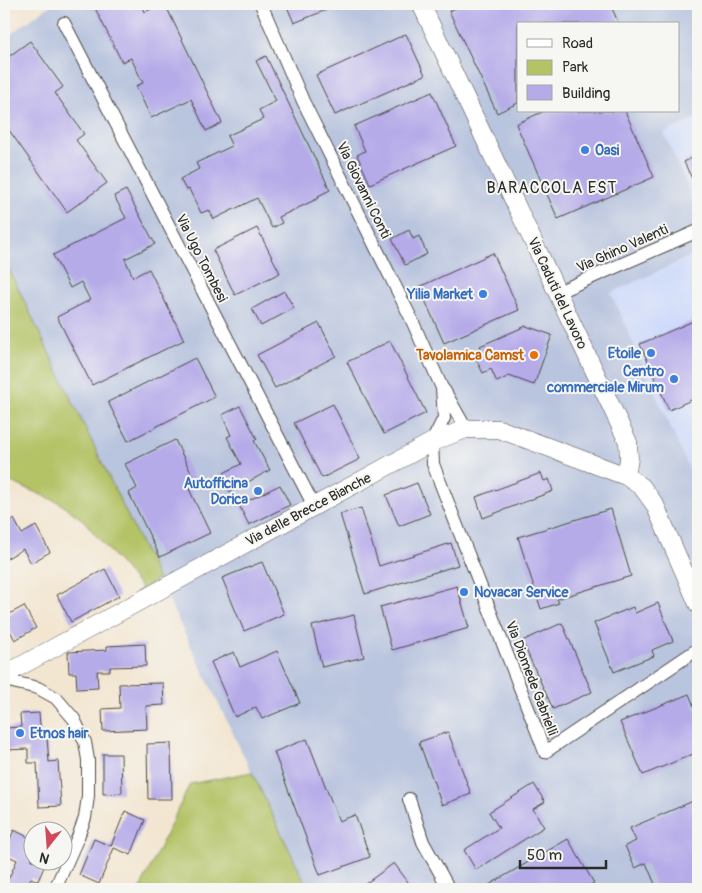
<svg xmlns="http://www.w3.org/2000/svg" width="702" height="893" font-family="Pangolin,sans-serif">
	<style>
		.built { fill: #cedafa }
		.industrial { fill: #b9c4de; fill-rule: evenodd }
		.green { fill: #b4c366; stroke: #707748 }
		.building { fill: #b5abe9 }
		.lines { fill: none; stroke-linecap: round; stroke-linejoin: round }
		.street-casing { stroke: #494744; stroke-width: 14 }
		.secondary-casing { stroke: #494744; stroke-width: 19 }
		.street { stroke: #fff; stroke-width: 12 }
		.secondary { stroke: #fff; stroke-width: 18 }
		.shop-dot { fill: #3f7fe0; stroke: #f6f6f2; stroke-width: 2 }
		.food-dot { fill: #e8710a; stroke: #f6f6f2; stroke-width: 2 }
		.labels { text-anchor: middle; stroke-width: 4; stroke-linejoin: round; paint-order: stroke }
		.shop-label { font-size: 14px; font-weight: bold; fill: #366cbe; stroke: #f6f6f2; text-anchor: end }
		.street-label { font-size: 14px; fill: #2b2b2b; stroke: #f6f6f2 }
		.food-label { font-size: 14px; font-weight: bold; fill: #c56008; stroke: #f6f6f2; text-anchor: end }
		.quarter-label { font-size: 16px; letter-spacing: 1px; fill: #2b2b2b; stroke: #f6f6f2 }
	</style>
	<rect width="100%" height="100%" fill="#f6f6f2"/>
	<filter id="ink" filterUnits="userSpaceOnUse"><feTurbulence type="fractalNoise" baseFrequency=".02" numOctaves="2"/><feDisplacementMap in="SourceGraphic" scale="10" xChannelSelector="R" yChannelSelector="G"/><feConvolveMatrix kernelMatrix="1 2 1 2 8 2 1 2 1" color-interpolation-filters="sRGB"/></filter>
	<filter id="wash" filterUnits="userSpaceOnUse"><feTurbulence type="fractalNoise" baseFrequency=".0096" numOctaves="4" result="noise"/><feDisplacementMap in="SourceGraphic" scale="20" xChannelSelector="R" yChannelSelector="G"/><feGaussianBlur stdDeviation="1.12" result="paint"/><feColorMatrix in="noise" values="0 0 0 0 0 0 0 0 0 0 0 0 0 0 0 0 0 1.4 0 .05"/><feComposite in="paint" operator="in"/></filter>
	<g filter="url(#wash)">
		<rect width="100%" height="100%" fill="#f3e6d1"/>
		<path class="built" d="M698,118V209L664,133Z
			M698,253V465L690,472L611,293Z"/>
		<path class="industrial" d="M52,4H698V118L664,133L698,209V253L611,293L690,471L698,465V889H308L4,259V39ZM518,24H678V111H518Z"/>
		<path class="green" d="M4,259L158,579L142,589L83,520L58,502L4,479Z
			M252,772L308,889H140L190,784Z"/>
		<g id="blocks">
			<path class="building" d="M93,4H142L145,12L162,4H165L222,123L206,131L191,99L151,118L136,86L143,83L131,58L122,62Z
				M286,4H341L294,23Z
				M465,4H610L619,24H518V103L497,113L449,11Z
				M406,34L425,75L335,115L316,75Z
				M30,41L63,87L55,93L84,134L76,140L107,183L67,212L4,123V60Z
				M266,56L330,190L318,196L319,198L279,217L282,223L272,228L257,198L214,219L209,210L201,213L189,189L186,190L180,179L199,169L196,163L232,146L227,136L263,119L259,110L276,101L256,61Z
				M432,92L456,146L370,184L357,155L365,151L354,126Z
				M544,111H625L654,177L558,219L516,124Z
				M698,155V191L684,162Z
				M126,190L155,244L125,259L133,277L149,269L184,340L92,385L57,317L90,300L81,282L70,288L53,255L126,218L114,196Z
				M257,228L280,273L235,295L213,250Z
				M409,230L413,239L419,236L427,254L405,265L392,239Z
				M493,253L519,310L444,343L419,287Z
				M284,291L294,308L261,326L252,309Z
				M698,319V397L669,410L640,344Z
				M319,323L336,356L275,388L257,355Z
				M526,326L552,335L534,385L509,376L497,382L491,369L483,373L476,359L484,355L480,346Z
				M390,341L426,413L384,434L347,362Z
				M195,358L215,397L128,441L108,402Z
				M333,404L360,459L322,478L294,423Z
				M240,406L257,439L254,441L270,470L230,492L220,475L241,464L227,437L231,435L222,415Z
				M175,440L197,485L189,489L210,533L160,557L129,493L137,488L125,464Z
				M541,473L544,481L549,479L553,491L483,518L476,497Z
				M417,483L430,514L399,526L386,495Z
				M280,485L290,505L249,525L239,505Z
				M361,508L379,566L451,543L458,565L365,594L340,514Z
				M611,509L631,576L557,599L559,603L541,609L518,537Z
				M14,519L22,534L36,526L50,552L31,563L23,549L4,560V525Z
				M262,562L284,614L244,631L222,578Z
				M105,569L119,596L71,622L57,595Z
				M457,586L469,628L392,650L380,607Z
				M658,603L673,641L652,650L654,656L614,672L594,623L633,607L635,613Z
				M24,606L36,628L15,640L4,620V617Z
				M354,615L364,657L322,667L312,626Z
				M562,623L592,692L553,709L522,641Z
				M145,644L146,666L110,667V671H97L98,688L77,689L76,673H69L68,652L107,650V646Z
				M277,651L300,703L262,719L256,707L235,717L211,662L234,652L240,667Z
				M163,683L164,705L146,706L147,729L103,731L102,709L120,708L119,684Z
				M689,694L698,716V752L643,775L620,722Z
				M39,713L41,739L47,738L49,762L58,761L61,806L39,807L37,763H28V749L6,750L5,728L21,727L20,714Z
				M448,732L471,794L442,805L419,742Z
				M307,739L339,821L355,815L370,857L320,875L274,752Z
				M171,743L172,799H148L147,744Z
				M103,754H121L122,793L103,794Z
				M534,784L545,802L533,809L544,827L476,870L464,850L499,828L489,812Z
				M698,799V889H657L646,863L635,868L625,846L636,841L630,828Z
				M125,811L145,820L131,855L114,848L99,884L79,875L94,839L111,846Z
				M14,830L32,839V860H47L38,881L31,878L25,889H4L17,860L4,854Z
				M568,839L594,883L583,889H482Z
				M394,863L413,889H358L372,879Z"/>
		</g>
	</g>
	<g filter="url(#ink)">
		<use href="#blocks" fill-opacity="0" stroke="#494744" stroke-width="1"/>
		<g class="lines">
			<g class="street-casing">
				<path id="street" d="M261,4L303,101L410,316L442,388L444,418L432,442L433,464L545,752L698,649
					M64,23L314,506
					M558,292L698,231
					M444,390L466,429
					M4,680L38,688L56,698L74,719L85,742L88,760V796L85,818L78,837L55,889
					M409,799L423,842L449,889"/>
			</g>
			<g class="secondary-casing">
				<path id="secondary" d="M421,4L628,442L629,459L626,476
					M4,675L432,442L466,429H499L626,476L642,487L655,505L698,604"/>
			</g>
			<use href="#street" class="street"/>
			<use href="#secondary" class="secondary"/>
		</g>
	</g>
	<g class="shop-dot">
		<circle cx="585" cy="150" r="5"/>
		<circle cx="483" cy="294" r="5"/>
		<circle cx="651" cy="353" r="5"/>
		<circle cx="674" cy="379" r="5"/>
		<circle cx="258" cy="491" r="5"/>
		<circle cx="464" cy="592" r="5"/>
		<circle cx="20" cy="733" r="5"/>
	</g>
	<circle class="food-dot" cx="534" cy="355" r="5"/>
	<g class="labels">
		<g class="shop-label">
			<text x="595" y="155" text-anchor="start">Oasi</text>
			<text x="473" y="299">Yilia Market</text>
			<text x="641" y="358">Etoile</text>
			<text x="664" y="376">Centro<tspan x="664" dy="16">commerciale Mirum</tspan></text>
			<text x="248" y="488">Autofficina<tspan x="248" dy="16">Dorica</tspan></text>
			<text x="474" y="597" text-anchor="start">Novacar Service</text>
			<text x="30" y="738" text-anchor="start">Etnos hair</text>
		</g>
		<g class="street-label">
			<text transform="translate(364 190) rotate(64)" y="5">Via Giovanni Conti</text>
			<text transform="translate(622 248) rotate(-24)" y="5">Via Ghino Valenti</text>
			<text transform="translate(202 258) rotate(63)" y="5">Via Ugo Tombesi</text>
			<text transform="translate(558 293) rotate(65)" y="5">Via Caduti del Lavoro</text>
			<text transform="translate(308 509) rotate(-28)" y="5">Via delle Brecce Bianche</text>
			<text transform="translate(532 678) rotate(69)" y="5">Via Diomede Gabrielli</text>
		</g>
		<g class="food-label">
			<text x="524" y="360">Tavolamica Camst</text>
		</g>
		<g class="quarter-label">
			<text x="552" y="193">BARACCOLA EST</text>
		</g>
	</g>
	<rect width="702" height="893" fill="none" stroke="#f6f6f2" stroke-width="20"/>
	<rect x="517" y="22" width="162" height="90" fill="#f6f6f2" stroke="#a5a5a2"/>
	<rect x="527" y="39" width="25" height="8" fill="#ffffff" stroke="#a5a5a2"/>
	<text x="562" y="48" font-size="15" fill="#2b2b2b">Road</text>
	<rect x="527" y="60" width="25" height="15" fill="#b4c366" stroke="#a5a5a2"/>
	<text x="562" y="72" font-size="15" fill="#2b2b2b">Park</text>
	<rect x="527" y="85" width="25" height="15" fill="#b5abe9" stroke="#a5a5a2"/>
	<text x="562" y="98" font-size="15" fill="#2b2b2b">Building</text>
	<g transform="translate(48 846) rotate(197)"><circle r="24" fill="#f6f6f2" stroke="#a5a5a2"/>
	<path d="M0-4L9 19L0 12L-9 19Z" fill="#d1495b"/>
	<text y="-8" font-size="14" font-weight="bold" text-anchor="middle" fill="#2b2b2b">N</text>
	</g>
	<path d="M520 860v8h86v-8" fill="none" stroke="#2b2b2b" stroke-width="2.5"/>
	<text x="527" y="860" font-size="15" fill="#2b2b2b" stroke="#f6f6f2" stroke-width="4" paint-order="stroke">50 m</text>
</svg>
